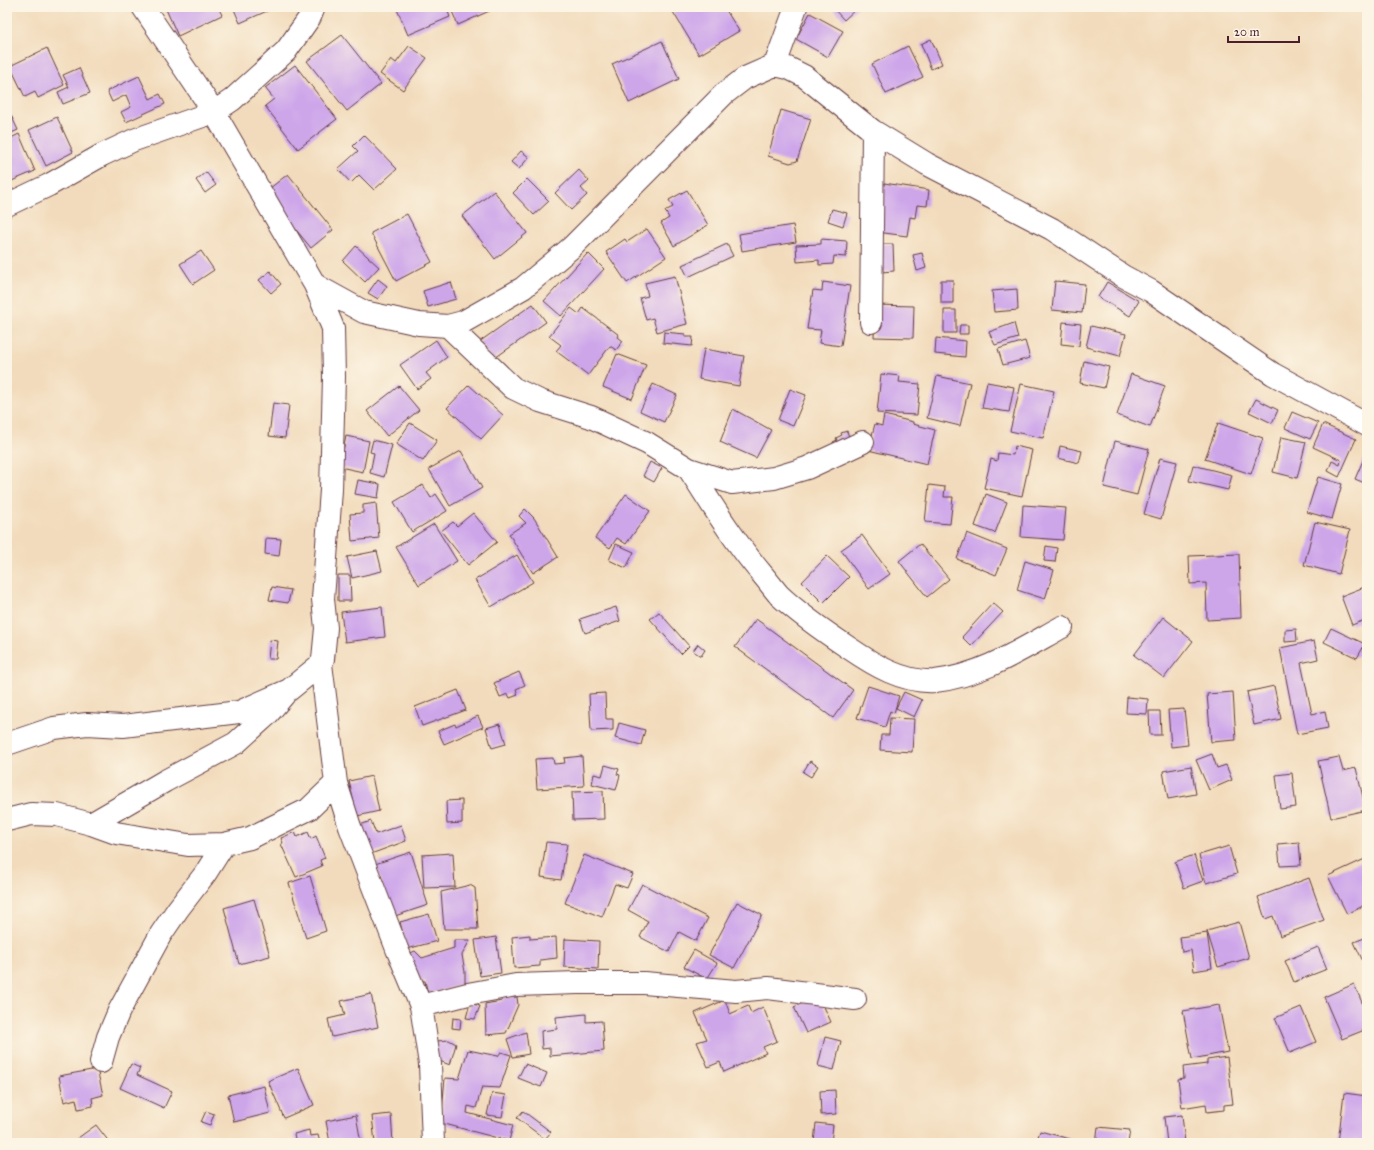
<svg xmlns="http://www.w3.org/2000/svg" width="1374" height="1150" font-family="'IM FELL Great Primer',serif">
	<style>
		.building { fill: #cda6ea }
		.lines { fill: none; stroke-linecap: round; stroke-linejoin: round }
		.minor-casing { stroke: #633b41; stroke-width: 24 }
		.minor { stroke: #fff; stroke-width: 22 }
	</style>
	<rect width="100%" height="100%" fill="#fcf5e5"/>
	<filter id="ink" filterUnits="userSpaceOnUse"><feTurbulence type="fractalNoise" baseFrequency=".025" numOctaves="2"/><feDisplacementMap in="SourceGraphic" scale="8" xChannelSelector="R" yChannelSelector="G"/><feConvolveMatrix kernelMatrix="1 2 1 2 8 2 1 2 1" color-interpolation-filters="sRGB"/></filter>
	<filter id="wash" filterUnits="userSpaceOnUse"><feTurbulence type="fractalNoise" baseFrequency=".012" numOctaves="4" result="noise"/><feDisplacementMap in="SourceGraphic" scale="16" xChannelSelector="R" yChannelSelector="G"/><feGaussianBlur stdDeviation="0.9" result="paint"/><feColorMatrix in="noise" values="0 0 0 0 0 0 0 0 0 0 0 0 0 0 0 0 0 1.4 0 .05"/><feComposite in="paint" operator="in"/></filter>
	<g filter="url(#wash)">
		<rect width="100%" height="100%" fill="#f2dbbc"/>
		<g id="blocks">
			<path class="building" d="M165,7H218L222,15L178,36Z
				M233,7H276L240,23Z
				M396,7H446L450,17L408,35Z
				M450,7H495L496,8L458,25Z
				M670,7H724L739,31L699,55Z
				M832,7H858L844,20Z
				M985,7H996L991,12Z
				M810,13L843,31L828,57L796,39Z
				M342,35L381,84L347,111L307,61Z
				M931,39L942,64L931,69L921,44Z
				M662,41L679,79L629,103L612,64Z
				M409,46L427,58L403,90L380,74L391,59L396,63Z
				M908,46L923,77L886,94L872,64Z
				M47,48L64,85L38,98L35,92L25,97L10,66Z
				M295,65L337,119L298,149L265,106L274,99L265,88Z
				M79,68L90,93L63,104L58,92L69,87L63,75Z
				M139,76L150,99L160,94L165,104L126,122L121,112L131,107L126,95L112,102L107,91Z
				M7,107L18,130L7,135Z
				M781,110L811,119L797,161L790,163L768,156Z
				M57,117L73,152L46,166L29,130Z
				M19,134L35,171L7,183V140Z
				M364,135L397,169L374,190L359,175L351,183L338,169L358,151L353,146Z
				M521,151L529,157L519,169L511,162Z
				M579,170L589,181L581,188L587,195L571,210L555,193Z
				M206,172L216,185L205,193L196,180Z
				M288,174L333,230L311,248L265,192Z
				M527,179L549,201L534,215L513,193Z
				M884,183L929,190L927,206L917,205L915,218L910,217L907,236L877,232Z
				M687,190L708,225L674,246L661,223L669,218L665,211L673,207L669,200Z
				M494,191L527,233L495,259L462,216Z
				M832,209L847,213L843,226L828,221Z
				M407,214L432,262L396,281L371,233Z
				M793,225L796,242L742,251L739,234Z
				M647,229L666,257L627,283L606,252L625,239L627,242Z
				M821,239L847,241L846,257L834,256L833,264L819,265V260L797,262L796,245L821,244Z
				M727,244L733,256L688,277L682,265Z
				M881,244H893L894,271L881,272Z
				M356,246L379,267L365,282L343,261Z
				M201,251L214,270L193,284L180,264Z
				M588,253L604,269L561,316L544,301Z
				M922,253L926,268L917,271L913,255Z
				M270,271L281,284L271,293L259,280Z
				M675,276L687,324L657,332L653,318L646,320L640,298L648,296L645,283Z
				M378,279L387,286L378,299L368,293Z
				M941,280H953V303H941Z
				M1055,281L1085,284L1082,313L1052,310Z
				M451,282L456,299L428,307L423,291Z
				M823,282L850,286L841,346L819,343L821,330L807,329L813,290L822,291Z
				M1107,282L1139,301L1130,316L1098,297Z
				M1017,289L1018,310L994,312L992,291Z
				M533,304L546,322L492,360L479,342Z
				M875,305L914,306L913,338L874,337Z
				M571,308L579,314L583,308L619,335L618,337L623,341L616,350L610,346L588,375L556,351L561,345L549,336Z
				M944,310H956V333H944Z
				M1063,322L1081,324L1079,346L1061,344Z
				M1014,323L1018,338L995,345L989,332Z
				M960,325H968V334H959Z
				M1091,326L1126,334L1120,356L1086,347Z
				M664,332L685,334V337H693L692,346L663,343Z
				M936,338L966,341L965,357L935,354Z
				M436,340L447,357L426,373L431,379L417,389L400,365Z
				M1025,341L1030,358L1003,365L998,349Z
				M704,349L744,356L739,386L699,379Z
				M617,354L646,365L632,399L603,387Z
				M1084,361L1109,367L1104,388L1080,383Z
				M881,374L900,376L899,382L920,384L917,415L877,413Z
				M1131,374L1165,386L1150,427L1117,415Z
				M937,376L970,383L960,426L927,418Z
				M987,382L1014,387L1009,412L982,408Z
				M653,384L677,395L664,422L640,411Z
				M1021,384L1054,391L1043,438L1010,431Z
				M469,385L503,415L481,439L447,408Z
				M399,386L419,410L387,436L367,411Z
				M790,389L806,395L793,426L778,420Z
				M1256,399L1278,410L1272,423L1249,412Z
				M273,403L289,405L285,438L269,436Z
				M733,409L771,430L756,458L720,442Z
				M1292,412L1318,423L1310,439L1285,428Z
				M884,415L913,422V424L935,430L927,464L868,450L875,424L882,426Z
				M410,423L437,440L423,461L396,444Z
				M1218,423L1263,438L1251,474L1205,459Z
				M1323,424L1356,439L1339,477L1328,471L1332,461L1340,465L1341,460L1313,447Z
				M847,431L849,437L835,448L833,442L837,440L836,438L842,435L841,433Z
				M346,436L369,441L363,472L340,467Z
				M1281,437L1306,442L1297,478L1273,472Z
				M373,440L392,445L384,477L370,473L374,453L370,452Z
				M1115,441L1149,449L1137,495L1104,487Z
				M1015,446L1032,450L1022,496L984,488L991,459L997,461L998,453L1013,455Z
				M1060,446L1082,451L1079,463L1058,458Z
				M461,451L482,488L450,506L429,469Z
				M1367,451V484L1355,479Z
				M1160,458L1177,462L1161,519L1144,514Z
				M650,462L662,468L654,482L643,476Z
				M1193,465L1232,475L1228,490L1189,481Z
				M1318,477L1342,484L1332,519L1307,512Z
				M358,480L380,484L378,498L355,494Z
				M423,485L431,498L436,494L447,511L412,532L394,502Z
				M929,485L945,487L944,497H953L950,524L925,522Z
				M626,494L650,511L626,544L617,538L610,548L595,538Z
				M986,494L1007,502L995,533L975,526Z
				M376,503L379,538L352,541L350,514L363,513V505Z
				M1023,505L1066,508L1063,540L1021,537Z
				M525,509L534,518L558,557L533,573L509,534L526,523L519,516Z
				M473,513L497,542L468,565L441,531L453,522L457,526Z
				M1315,522L1350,530L1339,574L1304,565Z
				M434,524L457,561L419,585L396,547Z
				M967,533L1007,549L996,575L957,559Z
				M862,535L890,574L869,589L841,550Z
				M266,538L281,539L279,556L265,554Z
				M616,544L634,552L626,568L609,560Z
				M920,544L949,579L927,597L899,561Z
				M1046,546L1057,548L1055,562L1044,561Z
				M377,551L382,571L352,578L347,557Z
				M1239,554L1241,618L1207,620L1206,583L1190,584L1189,556Z
				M517,555L533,582L491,607L475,580Z
				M827,556L849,577L823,603L802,582Z
				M1025,561L1054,570L1045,599L1017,590Z
				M338,575H350L351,601H338Z
				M1367,586V619L1352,625L1341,596Z
				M272,587L291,590L288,603L269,600Z
				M993,603L1003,612L971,646L962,637Z
				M382,607L385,637L345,642L341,612Z
				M616,607L620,621L585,633L580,619Z
				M659,612L689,646L681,654L650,619Z
				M1163,617L1193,641L1164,678L1134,655Z
				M756,619L853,690L833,718L735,647Z
				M1331,628L1365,644L1357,658L1324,642Z
				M1296,629L1297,641L1285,642V630Z
				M270,640L278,641L276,659H268Z
				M1314,641L1318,659L1301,663L1312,714L1325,711L1328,728L1297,734L1280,648Z
				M698,644L705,650L701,656L693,651Z
				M519,672L525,685L516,689L518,695L510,698L508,694L500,697L494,683Z
				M868,686L899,696L894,713L890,711L885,727L857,718Z
				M1274,686L1281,719L1254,725L1247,692Z
				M458,690L466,710L422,726L415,707Z
				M904,692L922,700L914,717L896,708Z
				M1233,692L1236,740L1211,742L1207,694Z
				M605,693L606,719H613V730L591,731L589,694Z
				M1127,697L1148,699L1147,714L1126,713Z
				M1184,709L1188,745L1171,747L1168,710Z
				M1149,711H1160L1161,735H1150Z
				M478,716L483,727L444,744L438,731L455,724L456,726Z
				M890,718L914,719L912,752L880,750L881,735H889Z
				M619,723L645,730L641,745L615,738Z
				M500,724L506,744L492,748L486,728Z
				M1212,754L1217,768L1226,765L1232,780L1209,790L1196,760Z
				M582,756L584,786L537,789L535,759L553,758L554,764L565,763L564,758Z
				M1339,757L1343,771L1356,768L1366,810L1331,818L1318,761Z
				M810,761L818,766L811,777L803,772Z
				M605,765L619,769L617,774L620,775L616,790L592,784L594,774L602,776Z
				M1191,766L1196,794L1168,799L1163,771Z
				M1292,773L1296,807L1280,809L1276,775Z
				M372,776L379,811L357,816L349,781Z
				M603,791L604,819L573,820L572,792Z
				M462,800V823L447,824L446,801Z
				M371,821L376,834L401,825L406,841L368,855L357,826Z
				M295,832L297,837L308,832L311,839L316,836L325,858L320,860L322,866L296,877L281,844L283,843L281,838Z
				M546,842L567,844L561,880L541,877Z
				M1299,842L1301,865L1280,866L1278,844Z
				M1229,846L1237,874L1206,883L1199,855Z
				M411,852L428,905L392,917L375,864Z
				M453,853L455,887L424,888L422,855Z
				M584,855L633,874L627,888L615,884L602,917L565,903Z
				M1194,855L1203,881L1184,888L1175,862Z
				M1367,858V904L1347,914L1328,876Z
				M310,876L326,931L306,938L289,883Z
				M1309,878L1324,920L1280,936L1273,916L1265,919L1258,897Z
				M642,884L708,918L696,941L679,932L669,952L640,937L648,921L628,910Z
				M470,885L475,888L478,929H444L441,892Z
				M254,899L270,956L239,964L224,908Z
				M737,902L762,915L734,968L709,955Z
				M429,914L437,941L407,949L400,922Z
				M1239,922L1249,958L1218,967L1207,931Z
				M1207,933L1212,968L1194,971L1191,950L1182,952L1180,937Z
				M530,935V939L556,937L557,958L540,960V966L514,968L512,937Z
				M496,937L501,973L480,976L475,940Z
				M1367,937V970L1354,942Z
				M565,939L599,941L598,969L564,967Z
				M454,940H470L462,955L465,972V984L428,994L425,981L416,980L408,954L415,951L422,958L454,948Z
				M1318,947L1327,969L1294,982L1285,961Z
				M694,950L717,963L707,979L684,967Z
				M1354,984L1367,1014V1029L1342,1039L1324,997Z
				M371,994L378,1027L332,1037L328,1019L345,1015L341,1001Z
				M819,996L831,1022L806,1033L794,1007Z
				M503,997H517L518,1005L506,1033L486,1035L485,1004L502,1001Z
				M725,1000L730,1014L748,1006L751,1013L763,1007L777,1041L763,1047L766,1053L724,1072L720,1062L708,1067L697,1042L707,1039L695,1013Z
				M470,1003L480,1006L475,1019L466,1018Z
				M1219,1005L1228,1052L1192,1059L1183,1011Z
				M1301,1007L1316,1042L1290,1053L1275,1018Z
				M586,1014V1022L602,1021L604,1051L550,1056V1048L542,1049L541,1031L557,1029L556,1017Z
				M453,1018L461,1019L460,1029L452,1028Z
				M526,1032L529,1054L513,1057L507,1039Z
				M825,1037L841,1041L834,1070L818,1066Z
				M449,1040L456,1044L450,1065L432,1058L437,1041Z
				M468,1050L498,1056L501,1052L511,1055L500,1088L482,1087L476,1108L468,1106L467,1113L513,1125L509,1141L441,1123L445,1078L459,1079Z
				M1227,1057L1233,1104L1224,1105V1110L1207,1112L1206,1104L1182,1108L1178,1079L1184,1078L1183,1067L1207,1064V1060Z
				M131,1064L140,1068L137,1075L172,1091L164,1108L120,1088Z
				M525,1064L547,1073L541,1087L518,1078Z
				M298,1068L314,1105L284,1118L268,1081Z
				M97,1069L103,1095L92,1098L93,1106L78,1109L76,1099L64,1102L59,1076Z
				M264,1086L270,1113L234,1122L228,1095Z
				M835,1090L836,1114L821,1115L820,1091Z
				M492,1093L506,1095L502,1117L487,1115Z
				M1344,1093L1367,1096V1143H1338Z
				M206,1111L214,1114L210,1125L201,1122Z
				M523,1111L551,1132L545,1139L517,1118Z
				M391,1114L393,1143H375L372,1116Z
				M356,1115L361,1143H330L326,1121Z
				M1182,1115L1185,1143H1167L1164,1117Z
				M816,1123L833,1125L831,1143H814Z
				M96,1125L110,1143H71Z
				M1098,1127L1130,1130L1128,1143H1096Z
				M309,1130L310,1136L318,1135L320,1143H296L294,1134Z
				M1040,1131L1070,1139L1069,1143H1036Z
				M446,1140L463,1142V1143H446Z"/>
		</g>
	</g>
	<g filter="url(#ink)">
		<use href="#blocks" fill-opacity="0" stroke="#633b41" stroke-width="1"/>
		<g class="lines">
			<g class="minor-casing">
				<path id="minor" d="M143,7L214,112L315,285L333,328L334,377L331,490L323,599L326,628L323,659L321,664L336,783L350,827L397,949L421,1006L430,1064L433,1143
					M775,65L796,7
					M7,205L49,185L102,155L134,140L214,112L232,100L286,51L310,17L314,7
					M315,285L364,312L419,324L448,326L463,322L523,288L572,247L724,94L745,78L775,65L788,68L804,76L873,131L927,164L1052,229L1123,276L1151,291L1273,374L1367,425
					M871,322L873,131
					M448,326L513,388L540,401L591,417L647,443L689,469L732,483L774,478L807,468L863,442
					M689,469C712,505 734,541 762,574C768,581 773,588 779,595C800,615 825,632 849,648C874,665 903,683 935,681C981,676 1022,649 1062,627
					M7,744L54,728L87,724L123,726L239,712L289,690L321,664
					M7,820L31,814L57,815L91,824L116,833L188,845L224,844L250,838L309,809L336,783
					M91,824L165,781L236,743L267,715L284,695
					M421,1006L468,994L516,985L577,983H644L736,991L768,988L855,999
					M101,1062L108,1037L119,1011L161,934L178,909L205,874L224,844"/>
			</g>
			<use href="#minor" class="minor"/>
		</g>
	</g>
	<rect width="1374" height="1150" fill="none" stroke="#fcf5e5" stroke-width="24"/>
	<path d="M1228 36v6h71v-6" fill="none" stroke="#4a1f2b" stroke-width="2"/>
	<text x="1234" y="36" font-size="12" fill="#4a1f2b" stroke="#fcf5e5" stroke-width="3" paint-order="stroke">20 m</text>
</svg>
